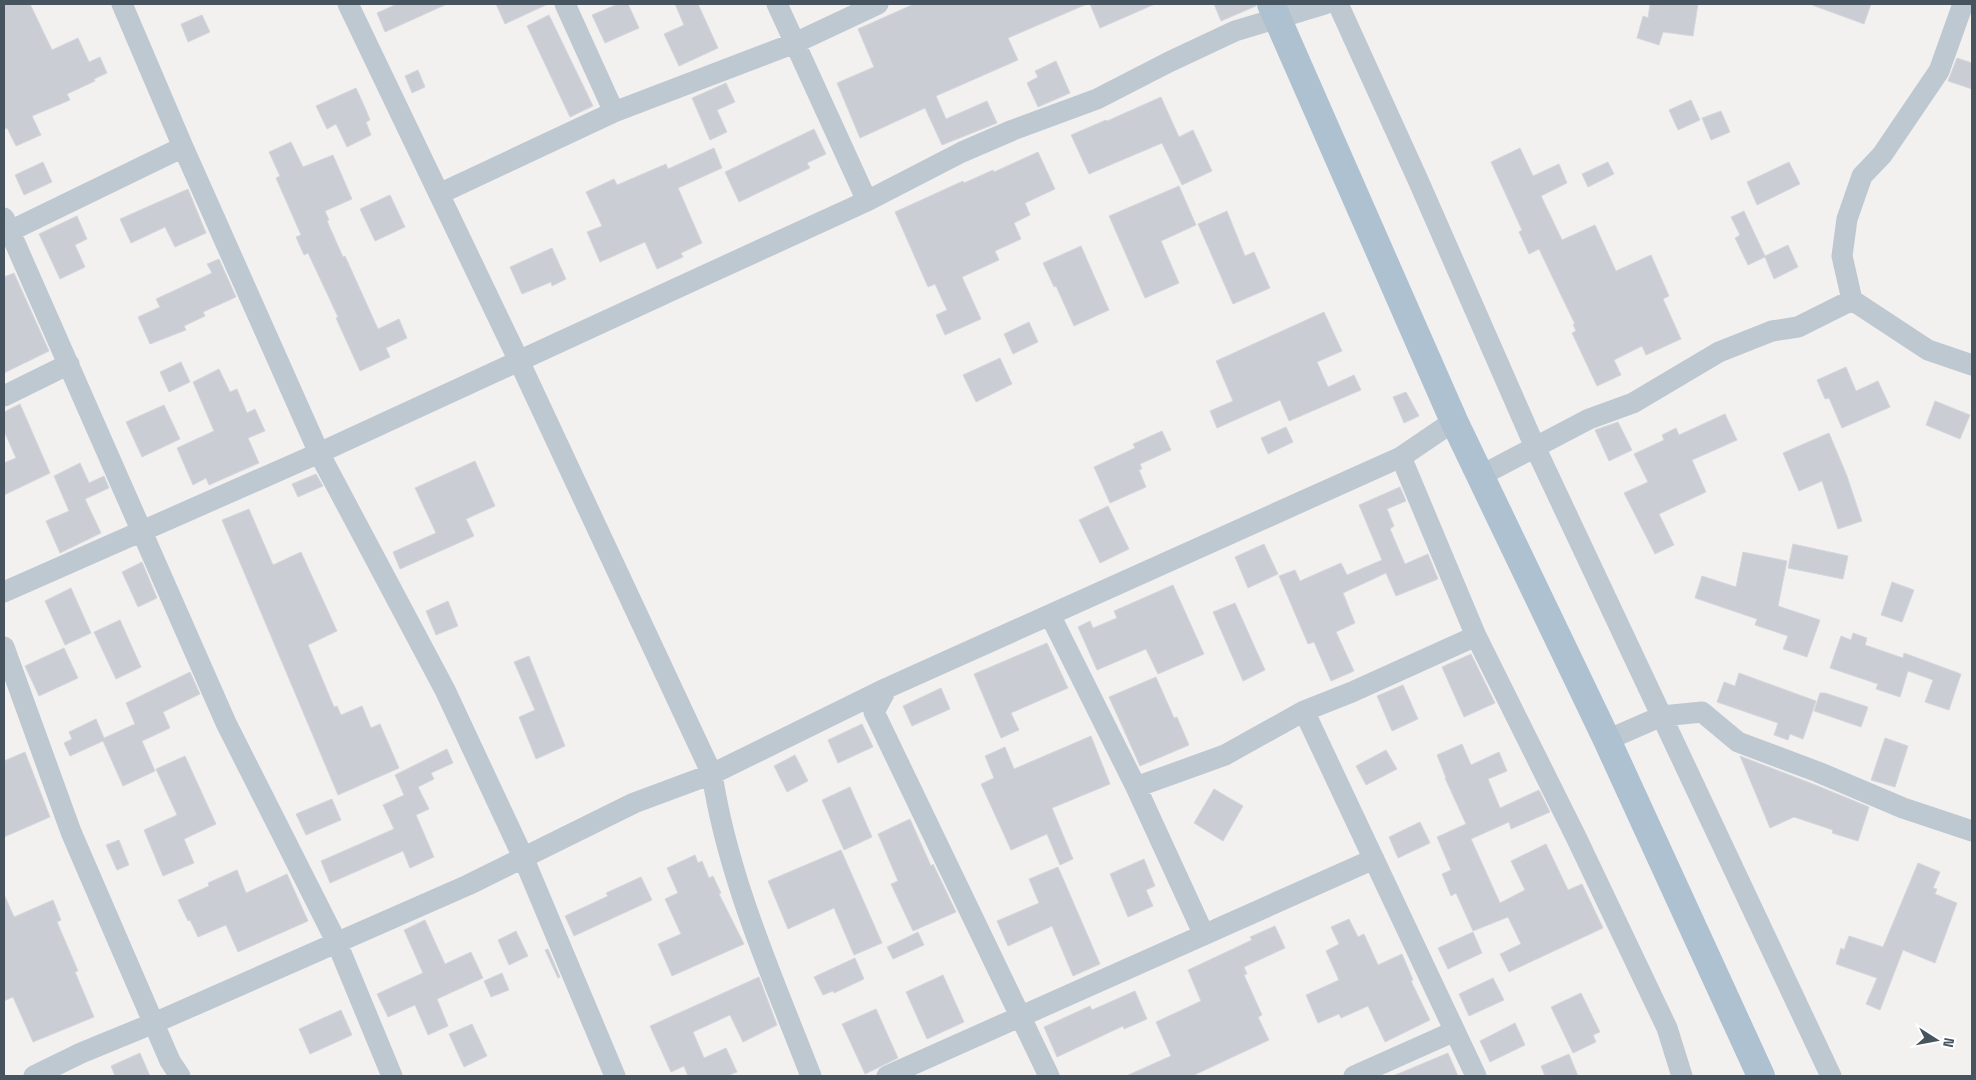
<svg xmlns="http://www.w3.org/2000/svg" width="1976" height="1080" font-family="'Space Grotesk',sans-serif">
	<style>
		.building { fill: #cacdd3; stroke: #d4d7dc }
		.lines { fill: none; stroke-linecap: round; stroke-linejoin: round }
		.minor { stroke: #bdc8d1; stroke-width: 21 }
		.major { stroke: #aec1d1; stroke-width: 28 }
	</style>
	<rect width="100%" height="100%" fill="#f3f0f0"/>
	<path class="building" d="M4,4H30L52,50L78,38L89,62L100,57L107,73L94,79L95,81L67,94L70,100L32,116L41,135L16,146L7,128L4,129Z
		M397,4H447L385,32L377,13Z
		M496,4H548L505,24Z
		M618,4H628L639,28L605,43L592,15Z
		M675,4H698L718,48L679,66L664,34L684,25Z
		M914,4H1087L1008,38L1018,60L936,96L946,119L987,101L997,123L942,145L925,108L860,138L837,83L874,67L858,29Z
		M1090,4H1155L1100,28Z
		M1214,4H1256V6L1221,21Z
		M1650,4H1698L1693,36L1663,32L1659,45L1637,38L1643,16L1648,18Z
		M1813,4H1871L1864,24L1812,5Z
		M202,15L210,32L188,42L181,24Z
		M549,15L593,106L570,117L527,26Z
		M1957,58L1972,63V89L1948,81Z
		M1056,61L1070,93L1038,107L1027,83L1038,77L1035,71Z
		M418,70L425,87L412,93L405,76Z
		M726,83L735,102L717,110L727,132L710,140L692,98Z
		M356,88L366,110L370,120L366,122L371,135L347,147L336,124L327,129L316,106Z
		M1161,97L1179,137L1193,130L1212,171L1182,185L1162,143L1089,174L1071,135L1106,120L1107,121Z
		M1691,100L1700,120L1678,130L1669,110Z
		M1721,111L1730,132L1711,140L1702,118Z
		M814,129L826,154L807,163L810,168L739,202L725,172Z
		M291,142L303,167L333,155L352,199L325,211L329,220L327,221L343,257L345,256L378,329L399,319L407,338L386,348L390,357L360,371L336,318L338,317L308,253L304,255L296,237L301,235L276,178L280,176L269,152Z
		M714,148L722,168L678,188L702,243L681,253L683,257L657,269L645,242L600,262L587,232L602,226L586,192L614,179L617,185L666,164L668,169Z
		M1520,148L1533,176L1559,164L1567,183L1541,196L1562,240L1595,225L1616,271L1651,255L1669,296L1663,299L1681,339L1646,355L1642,346L1614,360L1621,375L1597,386L1572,333L1576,331L1573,324H1575L1559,291L1539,249L1529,254L1519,232L1522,230L1491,162Z
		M1038,152L1055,189L1025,203L1030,215L1014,223L1021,239L995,251L999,260L962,277L981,319L945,335L936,315L947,310L935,284L928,287L895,212L963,181L964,183L993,170L994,172Z
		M43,162L52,182L24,195L15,175Z
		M1608,162L1614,174L1588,187L1582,174Z
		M1789,162L1800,184L1757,205L1747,182Z
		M1179,186L1196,225L1161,241L1179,283L1145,298L1109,216Z
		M188,189L206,233L175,247L165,227L131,243L120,219Z
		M390,195L405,227L375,241L360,209Z
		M1227,211L1245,256L1254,252L1270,288L1233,304L1198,224Z
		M1744,211L1765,256L1788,245L1798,267L1774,279L1765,257L1748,265L1735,238L1740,235L1731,217Z
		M77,216L87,239L75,245L85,267L60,279L39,234Z
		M1081,246L1109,310L1074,326L1056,286L1054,287L1043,263Z
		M552,248L566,279L552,286L551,282L522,294L510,267Z
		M219,259L236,297L203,312L205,316L184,326L186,330L150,344L138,317L160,307L156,299L212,273L207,264Z
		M14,273L49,351L4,373V277Z
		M1324,312L1342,351L1317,362L1328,387L1354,375L1361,390L1289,421L1280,400L1217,428L1210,411L1233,401L1216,361Z
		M1029,322L1038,342L1013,354L1004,334Z
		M1000,358L1012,384L976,402L963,375Z
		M181,362L190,382L169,392L160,372Z
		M1846,367L1856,391L1878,381L1890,407L1842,428L1829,398L1825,399L1817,380Z
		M219,369L230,392L237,389L247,413L255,409L265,431L248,438L259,463L209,485L206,478L193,485L177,448L214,431L193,382Z
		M1406,392L1419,416L1404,423L1393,397Z
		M1935,401L1970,415L1960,439L1926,425Z
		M20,404L50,473L4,495V463L16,458L4,431V412Z
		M164,405L180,439L142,457L126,422Z
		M1725,414L1737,440L1692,460L1706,492L1659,514L1674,545L1655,554L1624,493L1648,482L1634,454L1664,440L1662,435L1676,428L1679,435Z
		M1618,422L1632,450L1609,461L1595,430Z
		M1286,427L1293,442L1268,454L1261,438Z
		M1162,431L1171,450L1140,464L1142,469L1139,470L1146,487L1110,503L1094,467L1135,448L1133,444Z
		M1829,433L1847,476L1862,521L1838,529L1822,481L1799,491L1783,453Z
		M475,461L495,506L466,519L474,536L400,569L393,552L436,533L415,488Z
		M80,463L89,483L104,476L109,488L85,499L101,533L60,553L46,521L69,511L54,476Z
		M316,474L323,486L298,497L292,484Z
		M1400,487L1406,501L1387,509L1394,526L1390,529L1405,564L1428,554L1438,579L1396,596L1386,573L1343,593L1355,623L1336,632L1354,671L1331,681L1314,642L1308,644L1279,576L1295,570L1300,581L1341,563L1347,575L1382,560L1359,505Z
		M1108,506L1129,549L1100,563L1079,520Z
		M249,509L273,565L301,552L337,631L308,645L334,707L337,706L341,715L362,706L371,728L380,724L399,768L338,795L222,520Z
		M1264,544L1278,574L1248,588L1235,557Z
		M1793,544L1848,556L1843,579L1788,568Z
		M1743,552L1787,561L1778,606L1820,620L1807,657L1783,649L1788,636L1755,625L1757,619L1695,598L1702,576L1736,587Z
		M142,562L157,598L138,607L122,572Z
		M1892,582L1914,590L1902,622L1881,615Z
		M1173,585L1204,654L1158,674L1146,649L1097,670L1078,627L1090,621L1093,628L1117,618L1114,611Z
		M71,588L91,633L65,645L45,601Z
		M448,601L458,626L436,635L426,611Z
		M1235,603L1265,670L1243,681L1213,612Z
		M120,620L141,667L116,679L94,632Z
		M1853,633L1867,638L1865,645L1903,658L1904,653L1961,674L1949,710L1925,702L1933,680L1908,671L1900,697L1876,689L1878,684L1830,668L1841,636L1851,640Z
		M1047,643L1068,688L1011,713L1019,730L1001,738L974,674Z
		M64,648L78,678L39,696L25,666Z
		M1471,654L1495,703L1464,717L1442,667Z
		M529,656L565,746L536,759L519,717L535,710L514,662Z
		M190,672L200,694L163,712L170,728L142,741L155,771L123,786L103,741L70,756L64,743L72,739L69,732L96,719L104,738L135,724L126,703Z
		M1739,673L1816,701L1803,739L1790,734L1788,740L1774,735L1778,723L1717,702L1724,682L1735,686Z
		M1156,677L1174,718L1177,717L1189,745L1140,766L1109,697Z
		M1403,685L1418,719L1392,731L1377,696Z
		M941,688L950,709L912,726L903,706Z
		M1820,693H1825L1868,707L1861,727L1814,711Z
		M862,724L873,747L838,763L828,740Z
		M1091,736L1110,784L1052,808L1073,859L1060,865L1047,834L1011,850L981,784L994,778L985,756L1005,747L1014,769Z
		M1885,738L1908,746L1895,787L1871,780Z
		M1462,744L1471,765L1499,752L1507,771L1488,779L1500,808L1539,790L1550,812L1511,829L1509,822L1471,839L1500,903L1525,890L1511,861L1546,844L1568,890L1582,884L1603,928L1509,972L1500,954L1521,944L1508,917L1473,931L1456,893L1451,896L1442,874L1451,870L1437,837L1466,824L1445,778H1446L1437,755Z
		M447,749L453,763L431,773L434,779L418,787L429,809L416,815L434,857L410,868L403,851L330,883L321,861L394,829L383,805L404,795L395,775Z
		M1386,750L1397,769L1366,785L1356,766Z
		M25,752L50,817L4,837V761Z
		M795,755L808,781L787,792L774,766Z
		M185,756L216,824L184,839L194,863L163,876L144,830L177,815L156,769Z
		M1740,756L1813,784L1869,807L1858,841L1832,833L1833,830L1794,817L1770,828Z
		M850,787L872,837L844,850L822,800Z
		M1214,789L1243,806L1223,841L1194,823Z
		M332,799L341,820L306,835L296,814Z
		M910,819L931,866L933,864L956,912L913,931L891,884L898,881L878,834Z
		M1420,822L1430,843L1398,858L1389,837Z
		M119,840L129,865L117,870L106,845Z
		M841,850L882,943L854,955L834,908L788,929L768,881Z
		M695,855L698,863L702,861L709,878L713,876L721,893L719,894L744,944L672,976L658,944L681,934L665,899L678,893L667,868Z
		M1144,859L1155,886L1146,890L1153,906L1128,917L1110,874Z
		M1918,863L1940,872L1933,888L1937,889L1935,894L1957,903L1935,963L1903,950L1880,1010L1866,1004L1877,978L1836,964L1841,948L1844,950L1849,936L1883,947Z
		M1058,867L1100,964L1073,976L1052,926L1008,946L997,921L1039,903L1029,879Z
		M237,870L246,893L287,874L308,921L238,952L226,925L198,937L190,920L188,921L178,900L209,886L208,883Z
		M641,877L652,900L574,936L565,916L608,896L606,893Z
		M4,894L14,917L53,900L61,920L57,922L78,971L75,972L94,1017L33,1042L13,997L4,1001Z
		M1349,919L1358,937L1364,934L1378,965L1402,954L1413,980L1411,981L1430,1020L1385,1042L1368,1006L1341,1018L1339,1014L1318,1023L1306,995L1339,980L1326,951L1339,944L1331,927Z
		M425,920L445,964L471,952L483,978L437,999L448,1026L428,1035L415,1005L388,1017L377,994L423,973L404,930Z
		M1275,926L1285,948L1244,967L1247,974L1244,975L1262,1015L1258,1017L1269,1040L1192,1076H1126L1171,1056L1156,1022L1201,1001L1188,970L1252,940L1250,937Z
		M516,931L528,956L509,965L498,940Z
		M918,932L924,945L893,959L887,947Z
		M1473,932L1482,953L1448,969L1438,948Z
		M548,949L560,977L558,978L545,950Z
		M855,958L864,979L834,993L833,991L823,995L814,977Z
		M502,973L509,990L491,997L484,981Z
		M943,975L964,1022L927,1039L906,992Z
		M759,977L777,1025L743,1042L730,1015L693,1032L704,1058L726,1048L737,1072L727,1076H688L684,1066L671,1072L650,1026Z
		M1493,978L1504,1000L1469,1016L1459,994Z
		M1135,991L1147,1019L1124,1029L1123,1026L1057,1057L1044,1027L1090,1006L1092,1010Z
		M1581,993L1600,1032L1593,1035L1596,1042L1573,1053L1551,1007Z
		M876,1009L898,1058L865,1074L842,1024Z
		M341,1010L352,1035L310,1054L299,1029Z
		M1515,1023L1525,1045L1490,1062L1480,1041Z
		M472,1024L487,1056L464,1067L449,1034Z
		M140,1053L150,1076H115L111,1066Z
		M1448,1053L1458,1076H1393Z
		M1569,1054L1578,1076H1545L1541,1066Z"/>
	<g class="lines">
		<path class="minor" d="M122,4L183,147L319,453L445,690L523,857L615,1076
			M565,4L614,112
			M777,4L867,201
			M1338,4L1418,180L1535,447L1831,1076
			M439,194L614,112L795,43L878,4
			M4,218L226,723L337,943L392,1076
			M4,234L183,147
			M1852,300L1842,256L1847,219L1862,176L1882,155L1939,71L1963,4
			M4,396L69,364
			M1401,457L1476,636L1576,837L1667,1028L1682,1076
			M1480,476L1589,419L1633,403L1719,352L1772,331L1798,327L1852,300L1928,350L1972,365
			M4,592L319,453L701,277L867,201L962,152L1013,130L1097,99L1169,62L1235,31L1325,4
			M1050,615L1136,787L1204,935
			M4,647L71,832L170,1061L180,1076
			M887,688L874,712L1049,1076
			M1304,711L1476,1076
			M1607,740L1662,716L1702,712L1738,742L1818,772L1903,808L1972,831
			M1136,787L1225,755L1304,711L1352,692L1476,636
			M34,1076L81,1053L154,1023L468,885L634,803L712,774L519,361L348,4
			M811,1076C773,978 728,879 712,774L887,688L1401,457L1454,421
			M887,1076L1374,859
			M1354,1076L1455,1031"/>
		<path class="major" d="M1271,4L1454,421L1607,740L1761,1076"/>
	</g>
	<rect width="1976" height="1080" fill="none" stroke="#465460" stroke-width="10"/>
	<g transform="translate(1936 1040) rotate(101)" stroke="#ffffff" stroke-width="4" paint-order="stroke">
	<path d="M0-4L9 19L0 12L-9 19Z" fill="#465460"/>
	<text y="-8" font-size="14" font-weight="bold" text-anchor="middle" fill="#465460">N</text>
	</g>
</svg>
